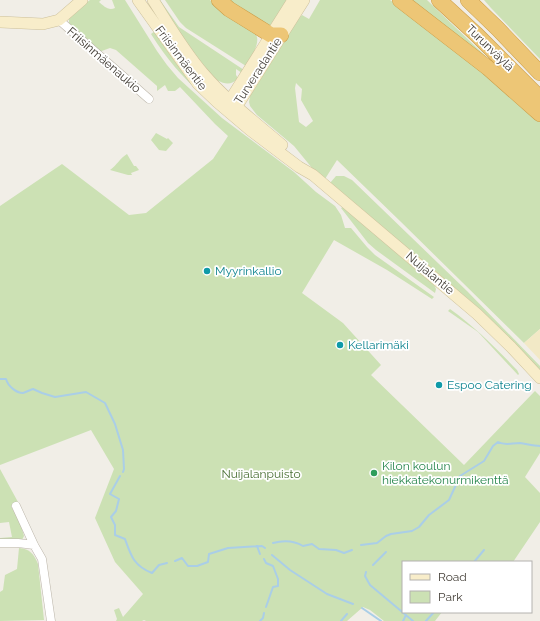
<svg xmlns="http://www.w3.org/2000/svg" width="540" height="621" font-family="Raleway,sans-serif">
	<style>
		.green { fill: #cce1b4; fill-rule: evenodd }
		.sand { fill: #f2e9c6 }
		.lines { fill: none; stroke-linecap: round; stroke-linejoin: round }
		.stream { stroke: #aacee7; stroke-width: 2 }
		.street-casing { stroke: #bcb6aa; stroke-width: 9 }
		.secondary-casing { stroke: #ccc09b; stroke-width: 12 }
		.highway-casing { stroke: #cb9c47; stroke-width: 16 }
		.street { stroke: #fff; stroke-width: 8 }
		.secondary { stroke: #f8edca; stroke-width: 11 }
		.highway { stroke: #edc676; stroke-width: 15 }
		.culture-dot { fill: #0f9aa8; stroke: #fff; stroke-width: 1.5 }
		.leisure-dot { fill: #2e9e5b; stroke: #fff; stroke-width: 1.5 }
		.labels { text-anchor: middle; stroke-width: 3.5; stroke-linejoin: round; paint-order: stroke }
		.street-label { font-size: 12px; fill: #433e37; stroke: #fff }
		.culture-label { font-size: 12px; fill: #0d838f; stroke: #fff; text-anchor: start }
		.leisure-label { font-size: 12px; fill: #27864d; stroke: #fff; text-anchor: start }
		.park-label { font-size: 12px; fill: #476e31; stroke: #fff }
	</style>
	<rect width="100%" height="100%" fill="#f1eee7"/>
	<path class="green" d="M90,0H101L99,2C104,6 108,11 115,8L112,0H125L157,51L167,65L178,78L222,118L294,172L316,192L335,206L341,215L345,228H351L367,247L375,255L434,297L432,299L387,270L334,240L302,293L343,323L381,365L371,375L464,465L534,392L535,391L540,396V453L525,477L540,493V522L513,562H403V612H442L435,621H384L370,610L363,607L347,621H146L144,620L142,621H116L117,619L114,610L119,608L123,617L143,594L115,562L95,518L114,469L91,430L0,465V206L62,164L129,215L146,213L213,159L228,136L215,124L180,87L175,91H168L165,85L157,91V86L116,50L110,48L99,52L69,23V18L75,11Z
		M156,0H160L179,27L244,70L242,73L236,69V75L238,78C229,89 218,81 209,75Z
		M165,0H210C218,8 255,31 257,37C259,46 250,59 246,66L186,28L180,22Z
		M226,0H288L269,28Z
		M320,0H390L438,35L540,121V329L524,343L400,221L337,160L325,179L312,168L294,146L257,115L250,106L249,102L250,96L285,35L302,15L309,19ZM296,83L302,89L301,100L313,121L306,127L299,122L295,88Z
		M406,0H427L504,74Z
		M484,0H540V59L491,8Z
		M155,31L204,97C182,76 167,60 151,34Z
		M156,133L167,139L168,138L173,143L166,151L159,150L151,140Z
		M127,154L134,166H136L139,170L131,173L132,175H128L110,170C117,165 120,158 127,154Z
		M336,176H344L352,180L467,291L540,366V370L482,311L330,183Z
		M343,207L433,282L436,289L435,293L376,250L368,243L341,208Z
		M450,309C475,327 496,348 517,370L519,374L518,375L478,332L448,311Z
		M0,469L18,502L11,506L20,522L24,536L22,540H0V538L12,537L9,522L0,523Z
		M19,548C30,549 34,554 38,564L44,620L0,621V592L3,590L5,575L17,569Z"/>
	<path class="sand" d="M540,329V360L524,343Z"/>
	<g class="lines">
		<path class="stream" d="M0,379H6C8,386 16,393 23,393C26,392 30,390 33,389L42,393L55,397L86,392L105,403L115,424L123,450L124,469L123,472
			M120,476L110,494L119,499L116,511L111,517L115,525V535L125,539C131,556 134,566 152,573L159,565L167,563
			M273,543C284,540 293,540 303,546L312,544L319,549L336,550L344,553L352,550
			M361,545L377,543L386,536L391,534L412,531L419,527L429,515L449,500L460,476L484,461L493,446L498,442C505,446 512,443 520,443C527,444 533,446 540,446
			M257,546L260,554
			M272,555L290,570L327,594L353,604
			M264,559L266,563L273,566L278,579V586L273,587L266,607
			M175,561L182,558L188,566H197L208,562L209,554L228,548L262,546L265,548
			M474,562L484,550
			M373,565L386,552
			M366,572L365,576L370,585L413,621
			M362,608L381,621
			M260,621L263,618L264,613
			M341,621L347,614
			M403,621L406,615
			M426,621L434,612"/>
		<g class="street-casing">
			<path id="street" d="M59,20L149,99
				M16,506L34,545L42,559L51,621
				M0,543H18L34,545"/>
		</g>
		<g class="secondary-casing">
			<path id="secondary" d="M138,0L198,84L217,102L250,130L299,167L313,175L477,314L511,347L540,378
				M153,0C169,25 184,51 203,73C226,100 255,122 282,145
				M0,22L43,24L59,20L82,0
				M229,107L230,100L293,0
				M232,109L237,106L304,0"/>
		</g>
		<g class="highway-casing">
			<path id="highway" d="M219,0L229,9L271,35H281
				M400,0L488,68L540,114
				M439,0L477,35L540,98
				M468,0L498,29L540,73"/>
		</g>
		<use href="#street" class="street"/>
		<use href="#secondary" class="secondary"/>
		<use href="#highway" class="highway"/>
	</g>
	<g class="culture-dot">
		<circle cx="207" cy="271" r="4"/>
		<circle cx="340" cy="345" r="4"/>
		<circle cx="439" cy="385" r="4"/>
	</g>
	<circle class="leisure-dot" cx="374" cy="473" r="4"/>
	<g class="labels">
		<g class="street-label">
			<text transform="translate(490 48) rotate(44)" y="4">Turunväylä</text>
			<text transform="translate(181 58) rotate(53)" y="4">Friisinmäentie</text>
			<text transform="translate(104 60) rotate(41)" y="4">Friisinmäenaukio</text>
			<text transform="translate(258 71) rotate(-57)" y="4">Turveradantie</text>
			<text transform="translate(430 273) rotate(40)" y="4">Nuijalantie</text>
		</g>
		<g class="culture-label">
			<text x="215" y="275">Myyrinkallio</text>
			<text x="348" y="349">Kellarimäki</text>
			<text x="447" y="389">Espoo Catering</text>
		</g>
		<g class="leisure-label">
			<text x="382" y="470">Kilon koulun<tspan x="382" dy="14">hiekkatekonurmikenttä</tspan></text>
		</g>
		<g class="park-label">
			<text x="261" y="478">Nuijalanpuisto</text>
		</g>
	</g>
	<rect x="402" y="561" width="130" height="52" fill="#ffffff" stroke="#b4b2af"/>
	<rect x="410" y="574" width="20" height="6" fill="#f8edca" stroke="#b4b2af"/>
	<text x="438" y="581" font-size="12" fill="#433e37">Road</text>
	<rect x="410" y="591" width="20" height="12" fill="#cce1b4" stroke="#b4b2af"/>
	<text x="438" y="601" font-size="12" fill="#433e37">Park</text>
</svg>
